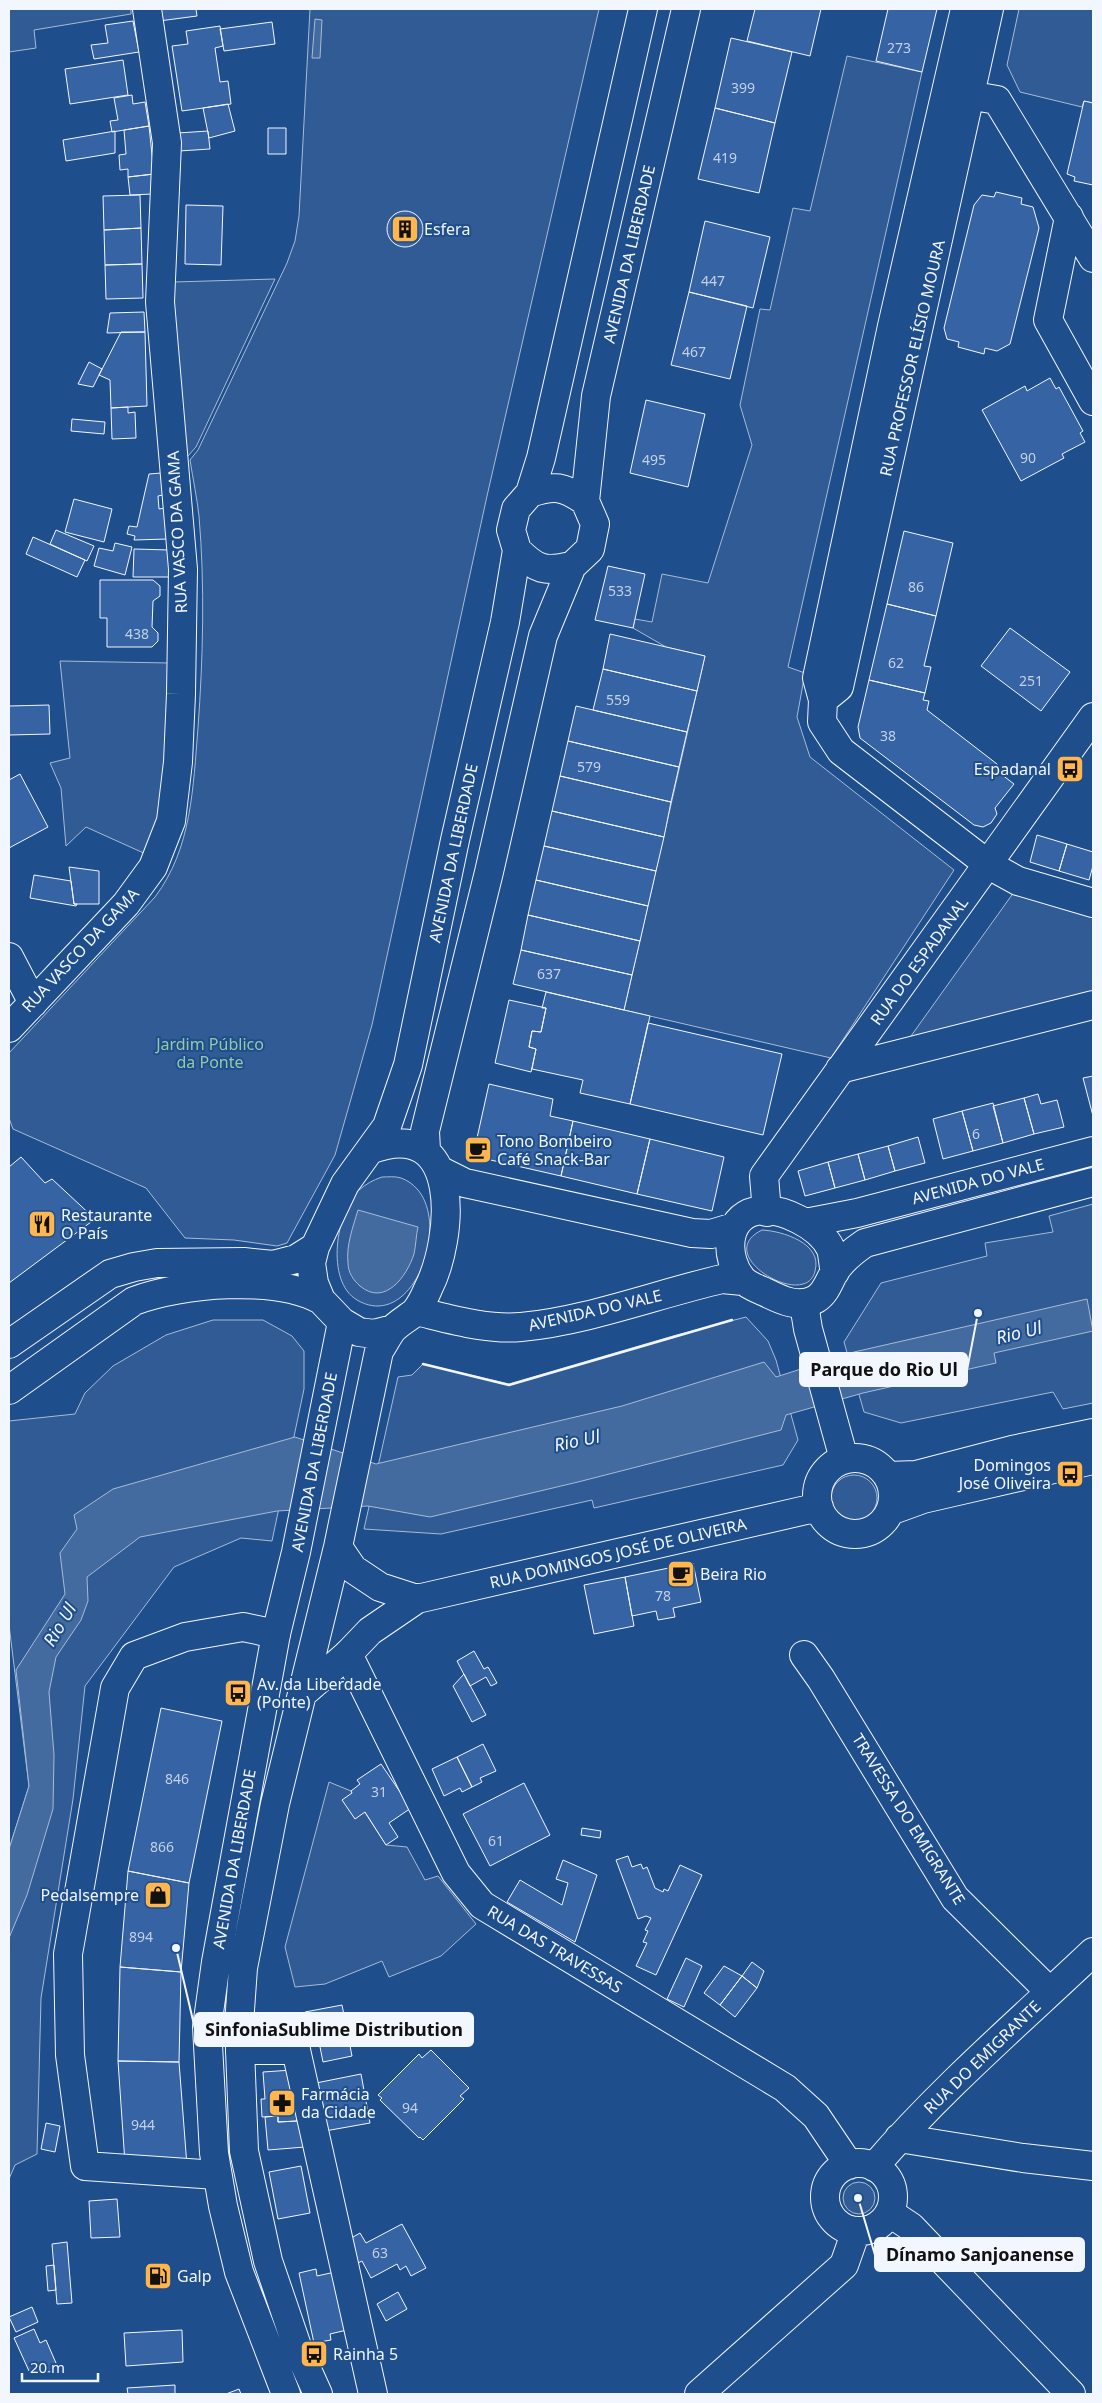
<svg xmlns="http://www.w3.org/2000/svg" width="1102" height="2403" font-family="'Noto Sans',sans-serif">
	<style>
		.green { fill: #305b95; stroke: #a8bbd7 }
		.water { fill: #446ba0; stroke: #a8bbd7 }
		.building { fill: #3563a3; stroke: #f2f6ff }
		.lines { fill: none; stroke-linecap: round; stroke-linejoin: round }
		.minor-casing { stroke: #f2f6ff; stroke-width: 30 }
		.major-casing { stroke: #f2f6ff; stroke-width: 30 }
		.minor { stroke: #1f4e8c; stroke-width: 28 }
		.major { stroke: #1f4e8c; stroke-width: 28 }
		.wall { stroke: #f2f6ff; stroke-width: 2.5 }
		.labels { text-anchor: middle; stroke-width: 4; stroke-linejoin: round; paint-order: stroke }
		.number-label { font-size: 14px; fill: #c3d1e8 }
		.poi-label { font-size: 16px; fill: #f2f6ff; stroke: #1f4e8c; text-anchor: start }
		.street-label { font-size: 16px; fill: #f2f6ff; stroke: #1f4e8c }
		.park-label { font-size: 16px; fill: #97c8a6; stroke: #1f4e8c }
		.water-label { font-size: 18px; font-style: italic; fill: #f2f6ff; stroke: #1f4e8c }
		.leader { fill: none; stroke: #f2f6ff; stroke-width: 2 }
		.callout-dot { fill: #f2f6ff; stroke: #1f4e8c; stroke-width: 2 }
		.callout { fill: #f2f6ff; stroke: #f2f6ff; stroke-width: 2 }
		.callout-label { font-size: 18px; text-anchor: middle; font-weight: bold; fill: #111 }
	</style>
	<rect width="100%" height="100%" fill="#1f4e8c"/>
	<path class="green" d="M9,9H131V14L34,30L36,48L9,52Z
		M310,9H599L487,496L372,1025L335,1155L287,1243L277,1246L234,1240L185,1238L146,1188L13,1129L9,1118V1053L155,897C192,848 193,787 198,728C203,658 205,586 199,516C197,498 193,479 190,460L198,450L287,263L295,241L299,216Z
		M1019,9H1093V103L1084,101L1082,107L1020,92L1007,65Z
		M847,56L922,72L788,667L805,673L797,717L810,757L954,870L831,1058L624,1010L705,656L666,647L633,628L635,619L652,622L662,574L708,583L752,445L740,405L760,309L770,310L793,208L810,211Z
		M275,279L196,447L187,457L175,339L174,282Z
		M60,661L170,663L162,799L148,855L86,827L66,846L61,788L50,763L70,758Z
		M1014,892L1093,915V992L906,1043Z
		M382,1177C388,1177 395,1176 401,1178C461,1200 418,1336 357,1300C325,1281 336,1212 359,1190C366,1184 373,1180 382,1177Z
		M1093,1204V1403L1063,1409L1053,1392L901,1423L864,1412L844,1342L881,1283L987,1256L985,1243L1053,1232L1049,1216Z
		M762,1230C782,1231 823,1243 815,1271C814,1277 809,1283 803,1284C778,1292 719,1251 762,1230Z
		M746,1317L768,1341L776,1360L798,1440L783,1465L594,1508L592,1500L441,1534L364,1529L398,1377L412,1375L423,1364L509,1384L673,1336Z
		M213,1320H263L292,1336L304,1351V1389L272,1541L241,1538L174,1567L85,1686L73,1799L41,1998L37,2154L15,2165L9,2179V1849L29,1786L9,1625V1421L75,1414L85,1393L113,1366L166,1335Z
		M831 1498a23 23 0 1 1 46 0a23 23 0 1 1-46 0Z
		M329,1782L351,1791L386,1845L407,1847L425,1880L438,1876L476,1924L441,1956L389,1977L382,1961L325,1984L295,1987L285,1947Z
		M843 2198a16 16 0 1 1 32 0a16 16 0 1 1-32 0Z"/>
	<path class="water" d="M315,19L322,20L320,58H312Z
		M358,1210L418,1227C416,1235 416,1245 414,1254C407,1276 385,1307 360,1286C353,1280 348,1272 348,1263C346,1245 353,1227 358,1210Z
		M1087,1299L1093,1331L994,1353L996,1363L863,1393L786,1415L781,1430L578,1482L430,1517L368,1506L277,1511L140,1537L87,1577L88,1601L81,1620L56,1657L49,1692L54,1755L53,1809L27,1895L9,1938V1849L29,1786L16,1670L65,1594L60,1553L77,1529L74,1515L113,1489L295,1437L376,1464L622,1406L764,1362L776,1377L854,1352Z"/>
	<path class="building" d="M157,9H196L197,16L159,21Z
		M755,9H821L810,56L747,41Z
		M888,9H937L922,72L876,61Z
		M133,21L139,52L94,59L91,45L108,43L105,25Z
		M272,22L275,44L224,51L220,29Z
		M220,26L223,46L215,48L220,82L228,81L231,104L182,111L172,46L188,44L186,31Z
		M731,38L792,52L775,123L715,108Z
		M123,60L128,95L70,104L65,69Z
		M132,95L133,104L145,102L149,126L112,132L110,121L118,120L114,98Z
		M1084,101L1093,103V185L1074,181L1075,177L1067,174Z
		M228,104L235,131L209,138L203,108Z
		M715,108L775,123L759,193L698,179Z
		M149,126L154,174L128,177V169L120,170L119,155L126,154L124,130Z
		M268,128H286V154H268Z
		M115,131V153L66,161L63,140Z
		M208,131L210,149L179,151L178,133Z
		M154,174L153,194L130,195L128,177Z
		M996,192L1022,198L1021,204L1033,207L1039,228L1010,344L997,351L985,348L984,354L958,347L959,342L947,339L944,328L974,205L982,195L994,197Z
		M140,195L141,228L104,230L103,196Z
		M186,205L223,206L221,265L185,264Z
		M387 229a18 18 0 1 1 36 0a18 18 0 1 1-36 0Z
		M705,221L770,237L753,308L689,292Z
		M141,228L142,264L105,265L104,230Z
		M142,264L143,298L106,299L105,265Z
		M689,292L747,306L730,379L671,365Z
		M144,312L145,332L107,333L110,313Z
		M121,332H145L147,406L111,408L110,380L99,375Z
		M89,362L102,369L93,387L78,384Z
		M1050,378L1056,389L1059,387L1083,431L1080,433L1085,442L1062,454L1064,458L1021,481L982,410L1025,386L1027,391Z
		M646,400L705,414L688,487L630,473Z
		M128,407V413L135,412L136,438L112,439L111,408Z
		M72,419L105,422L104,434L71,431Z
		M161,473L163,495L158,496L159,509L165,508L168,539L134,540L135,536L127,534L129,526L137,527L149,474Z
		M74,499L112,509L104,542L65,532Z
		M56,530L94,546L87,561L50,544Z
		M904,531L953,543L936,616L887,604Z
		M33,537L85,560L77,577L26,554Z
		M115,543L132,547L125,575L94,566L99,548L113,551Z
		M134,549L170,550V577H133Z
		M608,566L645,574L633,628L595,620Z
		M100,580H153L160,586V596L153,601L152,627L158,633V641L152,647H107V618H100Z
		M887,604L936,616L924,666L931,667L925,693L869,680Z
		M1010,628L1070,672L1041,711L981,666Z
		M610,634L705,656L697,691L603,669Z
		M603,669L697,691L687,732L593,710Z
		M869,680L925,693L923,700L929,701L927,710L997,764L1001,774L1014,784L995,808L997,814L991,823L983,827L974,825L860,738L858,727Z
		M49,705L50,734L9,735V706Z
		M576,706L687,732L679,767L568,741Z
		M568,741L679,767L671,802L560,776Z
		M20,774L48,827L9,848V780Z
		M560,776L671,802L664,837L552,811Z
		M552,811L664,837L656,871L544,846Z
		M1037,835L1067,844L1059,871L1030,862Z
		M1067,844L1093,852V866L1089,880L1059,871Z
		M544,846L656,871L648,906L536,880Z
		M69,867L99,871V904H74Z
		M34,875L71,881L74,904H77L76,906L30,898Z
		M536,880L648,906L640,941L528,915Z
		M528,915L640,941L632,975L521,950Z
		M521,950L632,975L624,1010L513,984Z
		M546,992L650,1016L630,1104L580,1093L583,1080L532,1069L536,1049L529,1047L532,1031L541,1032L546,1008H542Z
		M509,1000L546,1008L541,1032L532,1031L529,1047L536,1049L531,1072L495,1063Z
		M648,1023L782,1054L763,1135L630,1104Z
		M1093,1076V1116L1083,1078Z
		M489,1084L553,1099L550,1116L573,1121L561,1176L473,1156Z
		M1038,1094L1041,1104L1057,1100L1064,1127L1034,1134L1024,1098Z
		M1024,1098L1034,1134L1003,1143L993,1106Z
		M993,1103L1003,1143L973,1151L962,1111Z
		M962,1111L973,1151L943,1159L933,1119Z
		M573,1121L650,1139L637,1194L561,1176Z
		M918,1137L925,1163L895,1171L888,1146Z
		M650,1139L724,1157L712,1211L637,1194Z
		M888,1146L895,1171L865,1180L858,1154Z
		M858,1154L865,1180L835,1188L828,1162Z
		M21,1157L45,1183L52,1179L95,1219L9,1283V1167Z
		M828,1162L835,1188L805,1196L798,1171Z
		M693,1563L701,1602L673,1608L675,1617L658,1620L656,1611L632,1616L625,1577Z
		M625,1577L634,1626L594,1634L584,1585Z
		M474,1651L484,1669L488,1667L497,1683L491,1686L486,1677L470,1686L457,1661Z
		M464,1674L486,1715L472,1722L453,1686Z
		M161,1708L222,1721L189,1883L128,1871Z
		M483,1744L496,1771L480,1778L482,1782L472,1787L457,1757Z
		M457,1757L472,1787L462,1792L460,1788L444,1796L432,1769Z
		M381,1764L411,1808L389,1823L398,1837L386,1845L365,1812L355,1819L342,1800L352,1793L351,1791L360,1784L357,1780Z
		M524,1783L550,1835L490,1866L463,1814Z
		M582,1828L601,1831L600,1838L581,1835Z
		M628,1856L632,1867L641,1864L643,1869L647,1867L655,1888L663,1892L664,1889L668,1891L680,1865L702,1875L656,1975L636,1966L647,1943L643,1942L648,1931L645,1930L651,1918L646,1916L638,1919L616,1860Z
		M563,1860L597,1875L575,1942L507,1902L520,1880L562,1905L568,1883L556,1879Z
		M128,1871L189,1883L181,1972L120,1967Z
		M686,1958L702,1966L684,2007L667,1999Z
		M752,1962L764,1971L757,1988L742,1976Z
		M724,1966L742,1976L720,2005L704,1993Z
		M120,1967L181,1972L179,2062L118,2061Z
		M742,1976L757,1988L735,2017L720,2005Z
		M342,2005L352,2056L323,2062L319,2042L311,2043L305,2012Z
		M431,2050L469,2088L460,2096L464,2099L423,2140L420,2137L419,2138L380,2100L382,2098L378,2095L419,2054L422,2058Z
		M118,2061L179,2062L187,2166L125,2163Z
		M292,2070L297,2121L278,2122V2116L262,2117L261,2099H265L263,2072Z
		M361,2074L370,2123L325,2131L316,2083Z
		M296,2106L305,2147L268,2150L265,2117L278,2116V2122L297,2121Z
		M46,2123L60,2126L55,2152L41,2149Z
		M301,2166L310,2213L278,2219L269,2172Z
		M117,2199L120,2237L91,2238L89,2201Z
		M402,2224L426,2268L411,2276L406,2266L400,2270L397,2264L371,2278L362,2261L352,2266L348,2240L360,2233L366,2243Z
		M67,2242L72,2303L57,2304L52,2244Z
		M54,2265L56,2290L48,2291L46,2266Z
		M316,2269L317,2276L335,2272L347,2330L330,2334L331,2340L314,2343L299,2273Z
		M398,2292L407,2309L386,2321L377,2304Z
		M32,2307L38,2322L16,2332L9,2317Z
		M34,2329L40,2343L46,2340L59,2370L54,2372L29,2371L14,2338Z
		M182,2330L183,2362L126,2366L124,2333Z
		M175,2385V2394H128L127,2388Z
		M239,2389L241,2394H226Z"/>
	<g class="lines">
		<g class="minor-casing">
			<path id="minor" d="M965,9L892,326L817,678L823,700L822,722L841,751L989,865L1018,881L1093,903
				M968,95L997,100L1093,258
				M1069,217L1048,320L1093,401
				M823,700L839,687L989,9
				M9,957L33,1003
				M9,1028L126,904L153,867L171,821L178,762L181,694L183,569L160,302L167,143L147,9
				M840,1069L1093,1005
				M767,1212L764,1176L1093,717
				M804,1304L808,1329L844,1459
				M348,1654L456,1873L482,1905L785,2088L816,2116L849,2165
				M804,1655L821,1679L955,1898L1050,1992
				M240,2050H296L373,2394
				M899,2138L1023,2158L1093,2166
				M825 2197a34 34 0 1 1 68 0a34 34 0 1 1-68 0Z
				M874,2167C941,2089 1019,2022 1093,1952
				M217,2175L85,2166L70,2055L68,1954L115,1688L134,1656L185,1637L243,1627L276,1634
				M890,2213L911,2227L1071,2394
				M699,2394L844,2265L856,2231"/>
		</g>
		<g class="major-casing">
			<path id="major" d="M530,493C555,485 563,486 585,501
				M517,550C537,570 544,572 572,566
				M426,1150L425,1131L489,872L543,636L572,566L590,549L595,524L585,501L596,396L686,9
				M441,1171L465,1183L692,1233L711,1234L734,1227
				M805,1223L857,1213L1093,1151
				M835,1272C833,1265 833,1256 831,1249C820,1226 781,1206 756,1211C724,1218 725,1259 742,1279C747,1285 758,1289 765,1292C781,1300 799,1309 816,1299C826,1293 829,1281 835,1271C843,1259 853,1251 865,1243L1093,1182
				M416,1311C450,1319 486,1330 521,1327C587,1321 657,1294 722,1279L743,1281
				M393,1329L374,1334L359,1332L342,1322L321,1300L314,1283L311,1263L315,1247L345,1184L387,1126L408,1065L455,840L505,622L517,550L511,530L516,509L530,493L541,458L643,9
				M9,1344L110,1274L134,1267L157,1263L244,1262L273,1265L296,1259L315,1247
				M9,1390L134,1301C181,1283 276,1275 321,1300
				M817 1496a38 38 0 1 1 76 0a38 38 0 1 1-76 0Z
				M888,1476L916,1475L1012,1450L1093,1433
				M890,1511L923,1499L1093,1460
				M338,1547L353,1569L380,1587L417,1599
				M302,1694L348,1654L370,1631L417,1599L819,1507
				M286,2394L239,2272L223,2206L214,2153L207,2027L216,1962L276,1634L296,1552L342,1322
				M318,2394L299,2352L268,2261L244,2151L239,2024L243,1968L275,1804L338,1547L379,1351C384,1344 388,1335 393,1329C400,1322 408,1318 415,1312C420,1306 425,1296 428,1289C454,1238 463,1116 372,1149"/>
		</g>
		<use href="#minor" class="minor"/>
		<use href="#major" class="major"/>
		<path class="wall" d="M423,1364L509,1385L732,1320"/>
	</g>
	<defs>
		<g id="building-square" transform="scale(1.4375)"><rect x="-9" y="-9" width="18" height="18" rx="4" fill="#ffb74d" stroke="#1f4e8c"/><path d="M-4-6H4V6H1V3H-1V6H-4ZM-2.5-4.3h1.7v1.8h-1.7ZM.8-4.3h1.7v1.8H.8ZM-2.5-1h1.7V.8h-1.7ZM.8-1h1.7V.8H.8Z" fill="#111"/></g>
		<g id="bus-square" transform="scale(1.4375)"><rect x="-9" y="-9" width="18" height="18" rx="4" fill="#ffb74d" stroke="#1f4e8c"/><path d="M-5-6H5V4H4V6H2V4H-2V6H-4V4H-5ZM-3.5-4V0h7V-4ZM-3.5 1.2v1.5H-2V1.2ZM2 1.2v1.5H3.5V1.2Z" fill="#111"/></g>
		<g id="cafe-square" transform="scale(1.4375)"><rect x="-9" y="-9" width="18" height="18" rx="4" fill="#ffb74d" stroke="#1f4e8c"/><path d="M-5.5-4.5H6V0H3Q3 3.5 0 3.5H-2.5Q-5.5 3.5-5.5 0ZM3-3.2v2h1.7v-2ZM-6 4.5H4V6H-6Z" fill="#111"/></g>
		<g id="restaurant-square" transform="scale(1.4375)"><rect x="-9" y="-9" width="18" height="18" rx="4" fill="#ffb74d" stroke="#1f4e8c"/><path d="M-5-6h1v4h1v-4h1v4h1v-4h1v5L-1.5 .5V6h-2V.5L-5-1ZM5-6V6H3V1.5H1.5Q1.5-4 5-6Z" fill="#111"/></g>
		<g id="shop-square" transform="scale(1.4375)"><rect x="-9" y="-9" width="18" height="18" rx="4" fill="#ffb74d" stroke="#1f4e8c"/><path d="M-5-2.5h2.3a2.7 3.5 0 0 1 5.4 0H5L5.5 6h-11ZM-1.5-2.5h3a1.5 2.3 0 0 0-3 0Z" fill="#111"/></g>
		<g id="pharmacy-square" transform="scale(1.4375)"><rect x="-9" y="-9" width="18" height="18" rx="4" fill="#ffb74d" stroke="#1f4e8c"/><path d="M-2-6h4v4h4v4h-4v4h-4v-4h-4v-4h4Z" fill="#111"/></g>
		<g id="fuel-square" transform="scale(1.4375)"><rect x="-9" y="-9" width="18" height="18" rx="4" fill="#ffb74d" stroke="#1f4e8c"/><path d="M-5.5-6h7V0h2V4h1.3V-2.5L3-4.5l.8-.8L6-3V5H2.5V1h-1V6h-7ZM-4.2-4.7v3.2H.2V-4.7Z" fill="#111"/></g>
	</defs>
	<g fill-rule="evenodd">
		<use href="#building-square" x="405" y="229"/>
		<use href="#bus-square" x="1070" y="769"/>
		<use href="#cafe-square" x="478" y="1150"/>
		<use href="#restaurant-square" x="42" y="1224"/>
		<use href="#bus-square" x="1070" y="1474"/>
		<use href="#cafe-square" x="681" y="1574"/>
		<use href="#bus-square" x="238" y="1693"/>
		<use href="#shop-square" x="158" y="1895"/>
		<use href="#pharmacy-square" x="282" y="2103"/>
		<use href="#fuel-square" x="158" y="2276"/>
		<use href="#bus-square" x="314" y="2354"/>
	</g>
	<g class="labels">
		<g class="number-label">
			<text x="899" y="53">273</text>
			<text x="743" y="93">399</text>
			<text x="725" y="163">419</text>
			<text x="713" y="286">447</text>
			<text x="694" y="357">467</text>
			<text x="1028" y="463">90</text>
			<text x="654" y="465">495</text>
			<text x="916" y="592">86</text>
			<text x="620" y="596">533</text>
			<text x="137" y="639">438</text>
			<text x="896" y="668">62</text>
			<text x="1031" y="686">251</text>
			<text x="618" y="705">559</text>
			<text x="888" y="741">38</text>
			<text x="589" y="772">579</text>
			<text x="549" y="979">637</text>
			<text x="976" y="1139">6</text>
			<text x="663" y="1601">78</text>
			<text x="177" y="1784">846</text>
			<text x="379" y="1797">31</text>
			<text x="496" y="1846">61</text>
			<text x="162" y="1852">866</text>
			<text x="141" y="1942">894</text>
			<text x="410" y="2113">94</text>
			<text x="143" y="2130">944</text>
			<text x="380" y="2258">63</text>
		</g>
		<g class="poi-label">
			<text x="424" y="235">Esfera</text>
			<text x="1051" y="775" text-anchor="end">Espadanal</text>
			<text x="497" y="1147">Tono Bombeiro<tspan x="497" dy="18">Café Snack-Bar</tspan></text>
			<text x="61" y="1221">Restaurante<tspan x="61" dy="18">O País</tspan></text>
			<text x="1051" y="1471" text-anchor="end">Domingos<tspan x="1051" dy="18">José Oliveira</tspan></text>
			<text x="700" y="1580">Beira Rio</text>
			<text x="257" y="1690">Av. da Liberdade<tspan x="257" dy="18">(Ponte)</tspan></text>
			<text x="139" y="1901" text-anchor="end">Pedalsempre</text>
			<text x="301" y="2100">Farmácia<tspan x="301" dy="18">da Cidade</tspan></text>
			<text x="177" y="2282">Galp</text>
			<text x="333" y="2360">Rainha 5</text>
		</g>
		<g class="street-label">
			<text transform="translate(629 254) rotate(-77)" y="6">AVENIDA DA LIBERDADE</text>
			<text transform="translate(912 358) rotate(-77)" y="6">RUA PROFESSOR ELÍSIO MOURA</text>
			<text transform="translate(177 532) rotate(-93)" y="6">RUA VASCO DA GAMA</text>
			<text transform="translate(453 853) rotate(-78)" y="6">AVENIDA DA LIBERDADE</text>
			<text transform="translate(80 950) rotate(-47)" y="6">RUA VASCO DA GAMA</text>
			<text transform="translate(919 961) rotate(-54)" y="6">RUA DO ESPADANAL</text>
			<text transform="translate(978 1181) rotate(-15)" y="6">AVENIDA DO VALE</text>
			<text transform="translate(595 1310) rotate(-13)" y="6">AVENIDA DO VALE</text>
			<text transform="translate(314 1462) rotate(-79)" y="6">AVENIDA DA LIBERDADE</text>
			<text transform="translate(618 1553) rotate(-13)" y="6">RUA DOMINGOS JOSÉ DE OLIVEIRA</text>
			<text transform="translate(909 1819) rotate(58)" y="6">TRAVESSA DO EMIGRANTE</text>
			<text transform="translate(234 1859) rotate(-80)" y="6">AVENIDA DA LIBERDADE</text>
			<text transform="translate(555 1949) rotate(31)" y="6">RUA DAS TRAVESSAS</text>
			<text transform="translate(982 2057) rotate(-44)" y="6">RUA DO EMIGRANTE</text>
		</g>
		<g class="park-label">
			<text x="210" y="1050">Jardim Público<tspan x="210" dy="18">da Ponte</tspan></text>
		</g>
		<g class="water-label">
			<text transform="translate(1019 1333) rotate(-14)" y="6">Rio Ul</text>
			<text transform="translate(577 1441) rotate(-12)" y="6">Rio Ul</text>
			<text transform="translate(60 1625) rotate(-59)" y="6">Rio Ul</text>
		</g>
	</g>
	<path class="leader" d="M978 1313L967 1370M176 1948L195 2029M858 2198L875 2255"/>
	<g class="callout-dot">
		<circle cx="978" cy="1313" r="5"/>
		<circle cx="176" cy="1948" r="5"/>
		<circle cx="858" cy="2198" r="5"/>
	</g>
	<g class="callout">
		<rect x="800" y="1353" width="167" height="33" rx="5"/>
		<rect x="195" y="2013" width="278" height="33" rx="5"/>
		<rect x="875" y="2238" width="209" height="33" rx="5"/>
	</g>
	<g class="callout-label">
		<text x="884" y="1376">Parque do Rio Ul</text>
		<text x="334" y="2036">SinfoniaSublime Distribution</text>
		<text x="980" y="2261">Dínamo Sanjoanense</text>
	</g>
	<rect width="1102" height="2403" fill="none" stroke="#f2f6ff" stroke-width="20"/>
	<path d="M22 2373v8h76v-8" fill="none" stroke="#f2f6ff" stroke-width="2.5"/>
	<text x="30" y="2373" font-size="15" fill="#f2f6ff" stroke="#1f4e8c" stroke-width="4" paint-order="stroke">20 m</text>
</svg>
